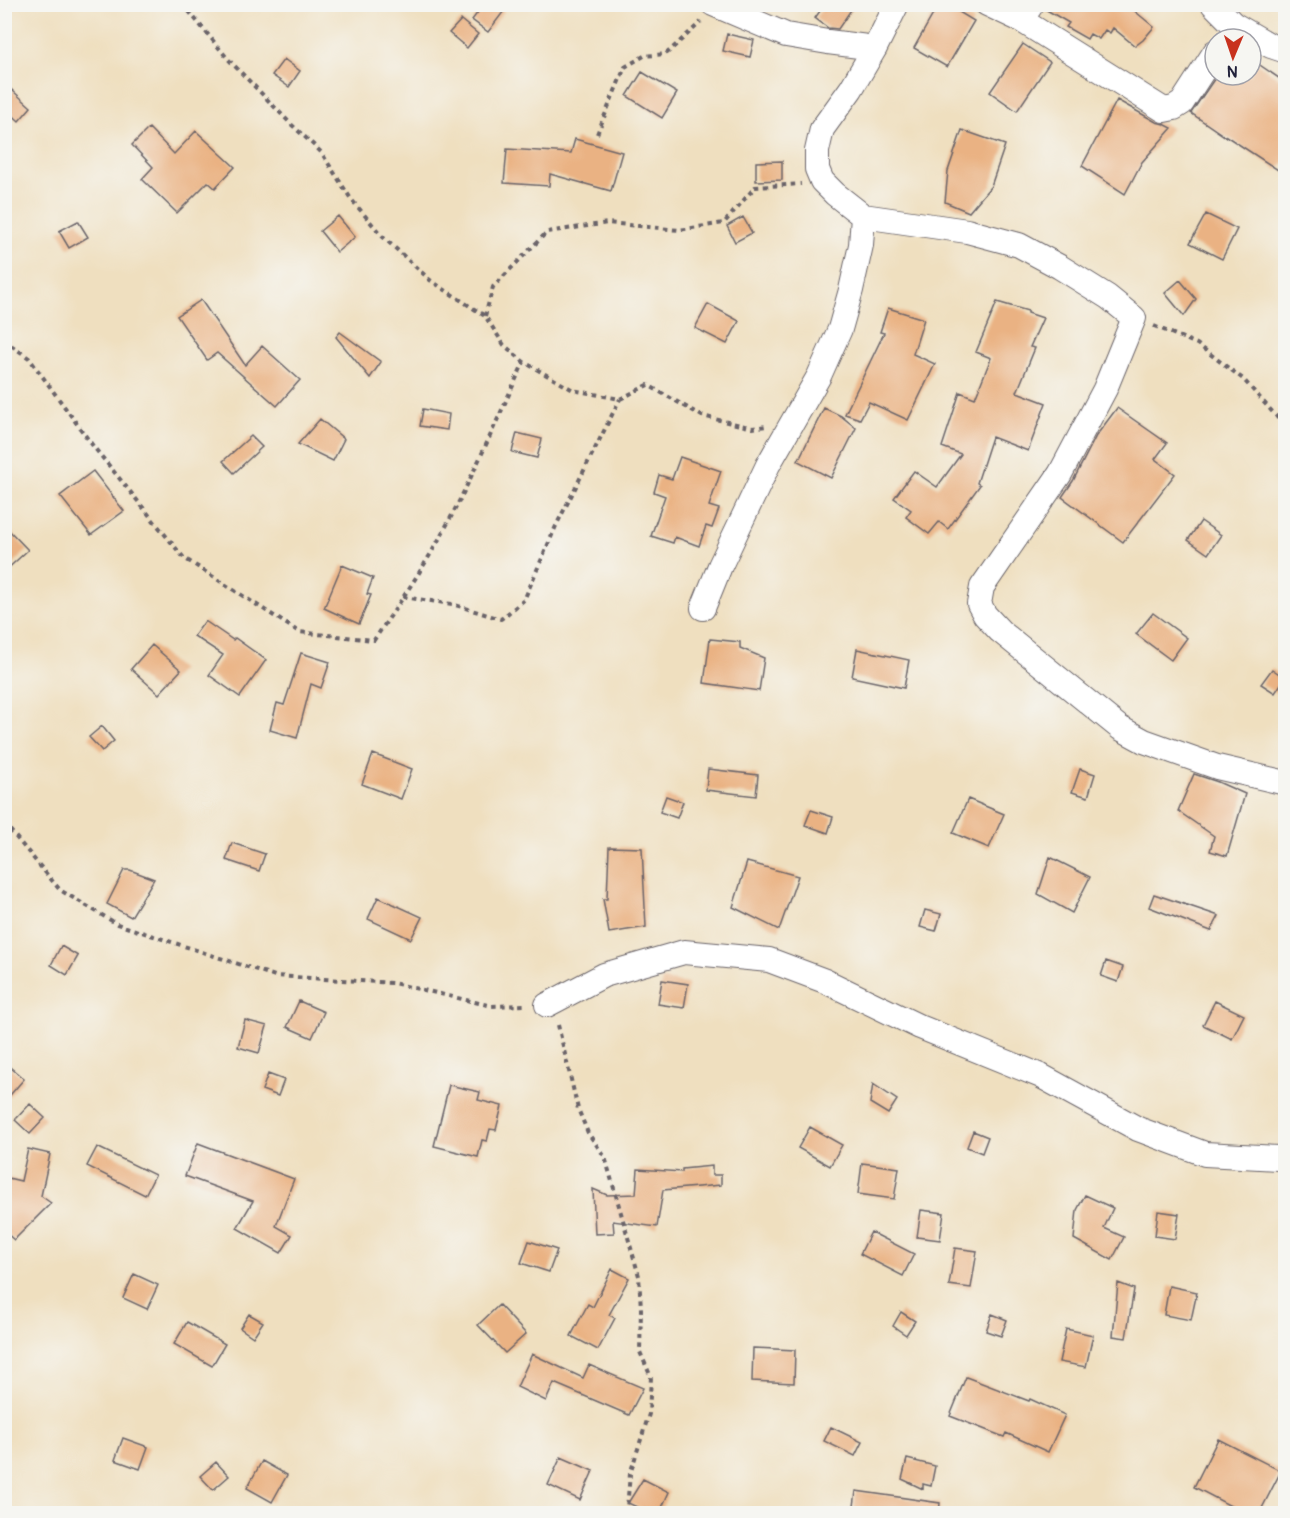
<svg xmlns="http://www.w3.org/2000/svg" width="1290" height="1518" font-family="Pangolin,sans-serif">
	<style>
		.building { fill: #eab283 }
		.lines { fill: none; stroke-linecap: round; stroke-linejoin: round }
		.street-casing { stroke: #6a6469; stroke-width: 26 }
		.path { stroke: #6a6469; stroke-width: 4; stroke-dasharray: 4.5 4.5; stroke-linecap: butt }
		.street { stroke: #fff; stroke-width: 24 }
	</style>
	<rect width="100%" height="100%" fill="#f6f6f2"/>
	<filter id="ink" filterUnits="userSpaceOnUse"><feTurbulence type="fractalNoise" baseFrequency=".0167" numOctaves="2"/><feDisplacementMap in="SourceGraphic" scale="12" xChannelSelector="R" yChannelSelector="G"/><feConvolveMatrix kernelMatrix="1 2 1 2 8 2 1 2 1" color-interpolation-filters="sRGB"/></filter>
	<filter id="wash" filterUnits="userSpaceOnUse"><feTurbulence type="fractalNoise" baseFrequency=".008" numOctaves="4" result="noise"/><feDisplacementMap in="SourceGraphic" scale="24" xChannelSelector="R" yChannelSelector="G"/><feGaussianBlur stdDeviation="1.35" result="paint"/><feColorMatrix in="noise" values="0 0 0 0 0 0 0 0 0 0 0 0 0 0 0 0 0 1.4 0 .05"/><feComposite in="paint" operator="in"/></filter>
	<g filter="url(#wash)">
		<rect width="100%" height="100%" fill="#efdfbf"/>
		<g id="blocks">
			<path class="building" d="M484,4H495L504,11L488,32L472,20Z
				M825,4H855L838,29L828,28L815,18Z
				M939,4H946L974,21L947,67L914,48Z
				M1046,4H1125L1131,8L1154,27L1143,40L1135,46L1113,28L1110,33L1105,30L1099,39L1090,34L1087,39L1066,27L1069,23L1045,9Z
				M461,20L478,34L467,48L449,33Z
				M727,34L754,40L750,57L723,51Z
				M1023,44L1050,62L1017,111L990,92Z
				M284,59L300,71L289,87L272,75Z
				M1251,59L1286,83V160L1278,170L1226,136V137L1191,113L1217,75H1251Z
				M642,72L677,93L662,118L627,96Z
				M4,83L31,107L19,121L4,107Z
				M1117,100L1156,122L1164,124L1172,128L1142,162L1125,194L1082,166Z
				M149,128L174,154L196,131L235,167L215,188L208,182L177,213L142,179L153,167L132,145Z
				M962,130L1005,145L991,186L969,212L945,202L948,171Z
				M575,139L622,152L611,191L550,174L549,186L504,183L507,149L571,153Z
				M782,161V180L756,181V162Z
				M1206,214L1237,229L1222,259L1190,243Z
				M338,216L355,237L337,252L320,231Z
				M743,217L752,233L735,242L727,226Z
				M78,221L88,237L69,248L59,231Z
				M1180,280L1196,299L1184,316L1165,293Z
				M201,300L245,365L262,346L300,380L277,406L217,353L207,360L177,316Z
				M997,302L1028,311V313L1043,318L1030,347L1035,348L1017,392L1046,403L1028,451L992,437L977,483L980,485L948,529L939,522L929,534L906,517L911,510L894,498L914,471L937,487L961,454L942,447L960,392L975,398L991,358L976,352Z
				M708,304L739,321L727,344L695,328Z
				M888,308L924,319L913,354L935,364L908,420L869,402L860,419L845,414L884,333L880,332Z
				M340,332L381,362L370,378L336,337Z
				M824,408L841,416L856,428L831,478L798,461Z
				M1117,408L1167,443L1155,459L1175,474L1123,542L1062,497L1073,481L1096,436Z
				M423,409L449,414L447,430L420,426Z
				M320,419L344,439L333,461L298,444Z
				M517,433L542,439L537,458L512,452Z
				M251,436L262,447L234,473L223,461Z
				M680,457L721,471L709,506L719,509L712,528L706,526L699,546L675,537L673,543L651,536L665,496L654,492L659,475L672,479Z
				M93,471L124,511L91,535L60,496Z
				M1201,521L1221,535L1208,554L1188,540Z
				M4,525L28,550L4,572Z
				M342,565L373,578L367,594L371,595L359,624L324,608Z
				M1153,613L1187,638L1171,660L1136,634Z
				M205,621L233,640L235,638L266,660L240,697L209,675L223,655L194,636Z
				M710,639L740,642V648L764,658L759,691L704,683Z
				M152,645L181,670L159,694L131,669Z
				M857,649L909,660L904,688L852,677Z
				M301,653L330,662L321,688L311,684L297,738L270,730L277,703L284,705Z
				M1272,669L1285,678L1275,693L1261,684Z
				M102,726L114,741L102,751L89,737Z
				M373,754L412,769L401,799L362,784Z
				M708,769L758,775L756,796L706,790Z
				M1080,769L1095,774L1088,797L1072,792Z
				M1194,774L1218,782L1245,794L1227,856L1210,851L1214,836L1178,811Z
				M666,796L683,802L677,818L660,812Z
				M968,799L1004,814L989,848L953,833Z
				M811,810L833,817L828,833L805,825Z
				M232,843L265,854L259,871L226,860Z
				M609,847L642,848L646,927L609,933L603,899H607Z
				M1050,857L1090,877L1072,913L1038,894Z
				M747,862L798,876L779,930L733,907Z
				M124,870H130L154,879L131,917L107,904Z
				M1154,894L1219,916L1211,931L1149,907Z
				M378,897L422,917L411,939L368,919Z
				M925,910L941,914L936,931L920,927Z
				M61,946L78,956L67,975L51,965Z
				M1106,961L1123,967L1118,982L1101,976Z
				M662,980L688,984L684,1008L658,1004Z
				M299,1001L324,1012L312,1038L287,1027Z
				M1215,1001L1244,1015L1232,1039L1203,1025Z
				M245,1020L267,1026L259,1053L238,1047Z
				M4,1062L24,1079L4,1102Z
				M268,1074L284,1080L278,1096L262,1090Z
				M873,1084L897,1100L888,1114L870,1103Z
				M449,1085L480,1092L478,1100L502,1106L496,1130L490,1129L487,1141L482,1140L478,1157L434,1146Z
				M30,1104L45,1118L30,1134L15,1120Z
				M810,1127L842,1145L830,1166L798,1148Z
				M973,1131L988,1137L982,1153L967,1147Z
				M198,1143L294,1179L276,1226L292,1235L281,1253L237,1228L253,1201L185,1176Z
				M97,1147L155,1175L145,1195L87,1166Z
				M28,1149L50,1154L41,1196L51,1203L14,1240L4,1231V1177L21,1181Z
				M862,1163L899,1168L894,1199L858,1194Z
				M712,1166V1175H721V1185L663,1190L657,1227L613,1221L614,1233L595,1234L593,1189L607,1195L636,1194L638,1169L682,1172V1169Z
				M1085,1195L1113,1208L1104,1228L1124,1237L1112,1260L1074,1239L1077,1210Z
				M921,1210L944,1213L940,1240L917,1237Z
				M1158,1211L1179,1214L1175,1239L1155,1236Z
				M871,1232L914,1254L903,1276L860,1254Z
				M529,1241L557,1250L549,1272L521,1263Z
				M955,1248L977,1251L971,1288L949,1285Z
				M612,1269L629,1278L609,1315L615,1318L598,1350L571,1336L588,1304L593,1307Z
				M134,1274L158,1285L147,1309L123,1298Z
				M1118,1283L1134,1289L1126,1338L1113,1336Z
				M1169,1286L1197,1292L1191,1320L1164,1315Z
				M499,1305L526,1334L505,1353L478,1325Z
				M901,1312L915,1321L906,1335L893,1326Z
				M249,1314L263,1322L253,1337L240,1328Z
				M992,1314L1007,1320L1001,1336L986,1331Z
				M187,1322L225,1344L212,1366L174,1344Z
				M1066,1329L1093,1335L1086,1367L1059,1362Z
				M753,1348L795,1350L794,1383L752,1381Z
				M532,1354L583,1378L589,1365L643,1388L629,1415L554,1383L546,1401L517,1387Z
				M966,1377L1029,1401L1030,1399L1065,1415L1048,1452L1006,1433L1004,1437L950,1416Z
				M831,1427L862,1442L855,1456L824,1441Z
				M123,1438L148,1447L140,1469L115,1460Z
				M1218,1439L1281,1471L1259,1514H1246L1194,1487Z
				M561,1457L593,1471L580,1500L548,1485Z
				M907,1459L935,1466L931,1486L923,1484V1489L902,1479Z
				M262,1461L287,1475L272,1502L247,1488Z
				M216,1462L229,1476L213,1490L200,1476Z
				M643,1479L669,1492L659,1514H652L628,1503Z
				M856,1491L940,1503L939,1514H853Z"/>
		</g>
	</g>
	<g filter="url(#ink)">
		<use href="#blocks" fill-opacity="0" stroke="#6a6469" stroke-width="1.5"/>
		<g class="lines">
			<g class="street-casing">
				<path id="street" d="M713,4L786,35L828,42L875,48
					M897,4L875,48L851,89L822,129L817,151V169L822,181L835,194L863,216L967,231L1019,245L1060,267L1108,297L1134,318L1105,389L1060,474L982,587L979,604L985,615L1000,631L1120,728L1144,741L1217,767L1286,783
					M987,4L1021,20L1032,4
					M1213,4L1233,24L1271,46L1286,51
					M1021,20L1164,110L1174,108L1182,103L1215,52
					M703,608L720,566L768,465L819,376L840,329L851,290L861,245L863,216
					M547,1005L604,975L684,952L769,960L825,981L920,1027L1041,1076L1138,1129L1205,1154L1278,1158L1286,1157"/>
			</g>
			<path class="path" d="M183,4L228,59L292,125L321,152L351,199L383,237L430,280L485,316L504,345L524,362L573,390L620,399L648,385L702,416L753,428L766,426
				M597,134L625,67L644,56L666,54L701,22
				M485,316L493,287L547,232L608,223L679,230L724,223L755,187L801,184
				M1154,326L1197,344L1243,379L1277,417L1286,434
				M4,340L29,358L93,446L184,558L299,632L374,640C398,605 423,569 443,532C473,477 497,419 524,362
				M403,597L452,604L501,619L524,600L556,526L620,399
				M4,823L60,890L117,924L275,976L393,983L492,1006L526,1005
				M558,1025L578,1109L588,1133L605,1157L639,1276L641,1309L640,1352L651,1377L649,1414L630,1474L627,1508L628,1514"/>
			<use href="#street" class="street"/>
		</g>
	</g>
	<rect width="1290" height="1518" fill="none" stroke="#f6f6f2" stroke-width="24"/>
	<g transform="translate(1233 57) rotate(182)"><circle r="28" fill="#f6f6f2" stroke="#a1a1a9" stroke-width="1.5"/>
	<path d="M0-4.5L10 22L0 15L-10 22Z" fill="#c8321e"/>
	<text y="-9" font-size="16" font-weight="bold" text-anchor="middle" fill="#22223b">N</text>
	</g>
</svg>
